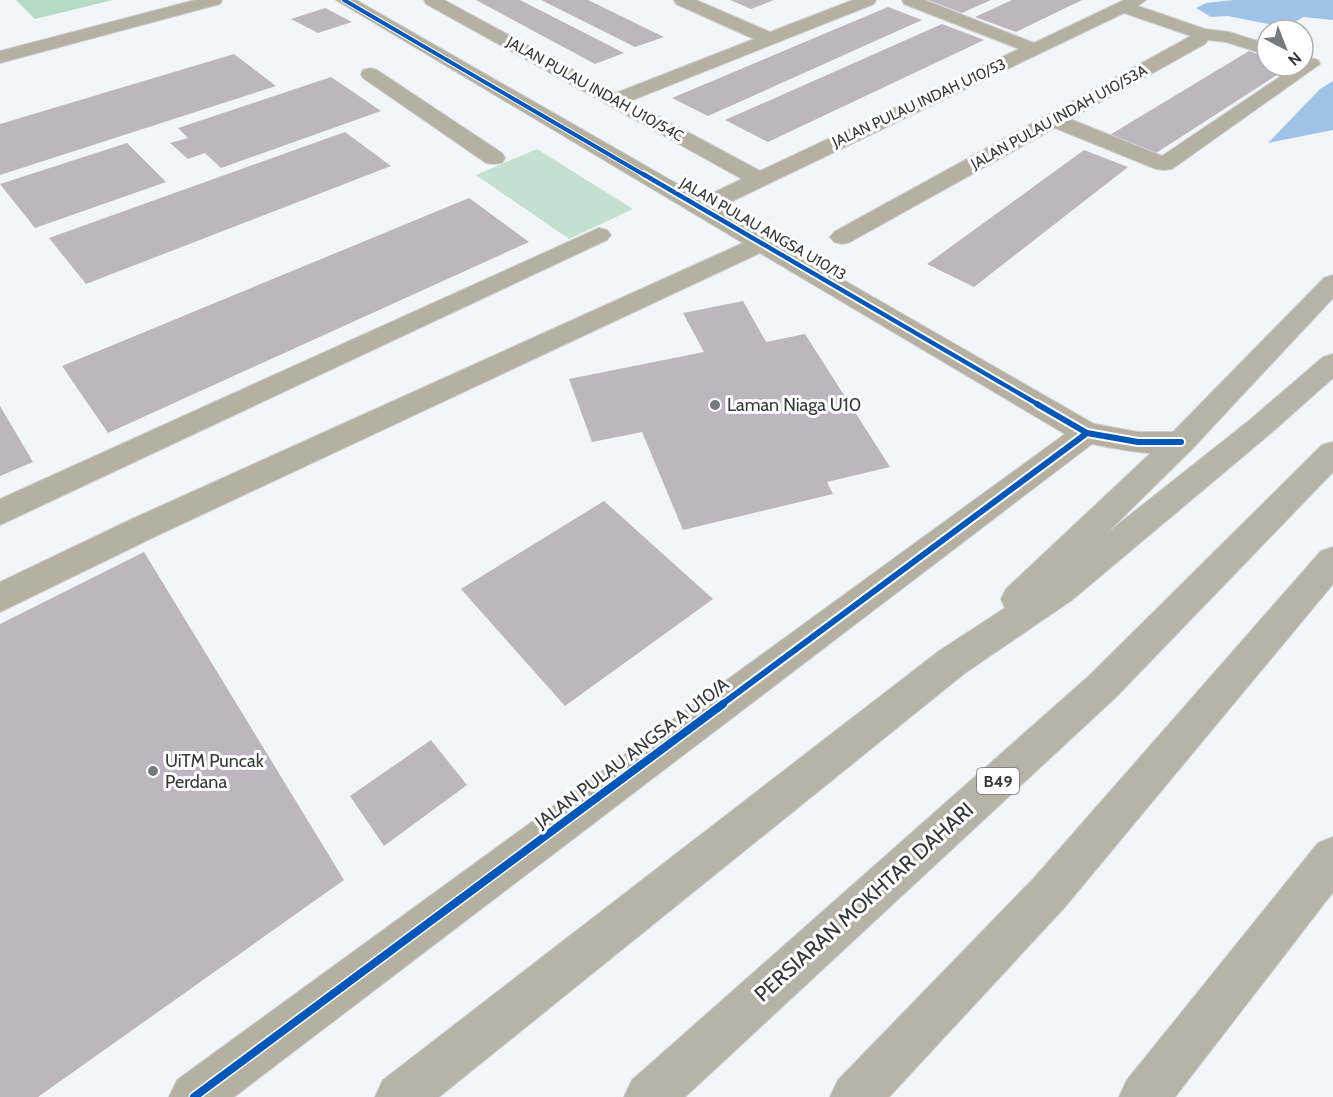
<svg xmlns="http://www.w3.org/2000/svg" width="1333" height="1097" font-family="Cabin,sans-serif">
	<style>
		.green { fill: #c4e1d0 }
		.forest { fill: #b5dac4 }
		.water { fill: #9fc3e8 }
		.building { fill: #bdb6c1 }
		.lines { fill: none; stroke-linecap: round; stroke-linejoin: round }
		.minor-casing { stroke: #cdd0d2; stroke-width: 2 }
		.major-casing { stroke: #cdd0d2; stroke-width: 2 }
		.minor { fill: #b5b0a2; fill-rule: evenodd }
		.major { fill: #b6b3a7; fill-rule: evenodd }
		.cycleway-far3-casing { stroke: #fff; stroke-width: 6 }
		.cycleway-far2-casing { stroke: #fff; stroke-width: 8 }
		.cycleway-far1-casing { stroke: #fff; stroke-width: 10 }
		.cycleway-casing { stroke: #fff; stroke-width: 11 }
		.cycleway-far3 { stroke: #0057b8; stroke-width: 4 }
		.cycleway-far2 { stroke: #0057b8; stroke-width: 4.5 }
		.cycleway-far1 { stroke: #0057b8; stroke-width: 6 }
		.cycleway { stroke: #0057b8; stroke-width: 8 }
		.poi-dot { fill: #777a7d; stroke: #fff; stroke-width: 2 }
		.labels { text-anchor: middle; stroke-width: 6; stroke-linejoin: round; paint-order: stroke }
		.far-street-label { font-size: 15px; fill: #35383a; stroke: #fff }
		.shield { fill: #fff; stroke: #727475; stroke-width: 1.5 }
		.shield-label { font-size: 16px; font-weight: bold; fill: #35383a }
		.poi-label { font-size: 18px; fill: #35383a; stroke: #fff; text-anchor: start }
		.street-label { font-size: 18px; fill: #35383a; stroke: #fff }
		.near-street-label { font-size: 21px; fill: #35383a; stroke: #fff }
	</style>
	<rect width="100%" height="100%" fill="#f2f6f9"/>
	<path class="green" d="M537,149L633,209L569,239L476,175Z"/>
	<path class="forest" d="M16,0H113L35,19Z"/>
	<path class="water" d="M1233,0H1333V20L1303,17L1292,24H1268L1228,16L1211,17L1196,8L1206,3Z
		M1333,81V130L1268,143L1320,89Z"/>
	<path class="building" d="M476,0H520L624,53L595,64Z
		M541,0H588L664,37L635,47Z
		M730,0H774L751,9Z
		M928,0H991L962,13Z
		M1012,0H1082L1016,32L975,17Z
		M888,7L922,20L708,116L672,98Z
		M325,8L352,22L318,33L291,19Z
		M942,24L984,40L768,142L725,120Z
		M1249,51L1267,57V66H1291L1153,155L1108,136Z
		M234,54L276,86L0,175V124Z
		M331,77L381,111L221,168L205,153L188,159L170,143L188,138L178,128Z
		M345,132L391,166L86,284L49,238Z
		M127,143L166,182L35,228L0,184Z
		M1084,150L1128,167L974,287L927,264Z
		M469,198L529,242L108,433L62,366Z
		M743,301L766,342L805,334L890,467L827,482L833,494L683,530L642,432L592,442L569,379L704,352L683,313Z
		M0,406L33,462L0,476Z
		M604,501L713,599L565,706L461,589Z
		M144,552L344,880L38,1097H0V624Z
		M431,740L467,785L384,846L350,796Z"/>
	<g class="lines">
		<g class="minor-casing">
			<path id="minor" d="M195,0H222L220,4L0,63V51Z
				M336,0H356L702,198L742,179L426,4L424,0H444L616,93L754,39L676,4L674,0H696L770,32L853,0H876L874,4L630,101L760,171L1019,49L904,4L902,0H925L1034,43L1124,0H1146L1138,6L1205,29L1229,32L1267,44V55L1226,42L1208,40L1205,44L1070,119L1162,156L1296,66H1303V56L1318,60L1320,64L1172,169L1164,170L1156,169L1055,128L850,242L842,244L834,242L830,237L834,232L1191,36L1124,13L718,208L1094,424L1138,432H1181L1192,435L1196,442L1192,449C1160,459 1124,450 1092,444L234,1097H169L177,1080L1065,434L760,253L154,537L0,612V582L132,519L743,243Z
				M370,68L377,70L502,153L505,158L502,163L494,164L486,163L363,78L361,74L363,70Z
				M599,228L607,230L611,235L607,240L0,525V499Z"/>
		</g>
		<g class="major-casing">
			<path id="major" d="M1333,275V298L1192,449L1106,534L1251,419L1323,357L1333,354V378L1271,433L1072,600L965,673L439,1097H375L383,1080L939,651L1005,608L1001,599L1006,589L1170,435L1324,278Z
				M1333,442V472L1116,697L685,1097H624L632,1080L1090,675L1322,445Z
				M1333,547V584L1064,908L889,1097H830L838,1080L1034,878L1321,551Z
				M1333,837V892L1175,1097H1119L1127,1080L1318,843Z"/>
		</g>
		<use href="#minor" class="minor"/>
		<use href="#major" class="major"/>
		<g class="cycleway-far3-casing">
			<path id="cycleway-far3" d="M344,0L646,176"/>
		</g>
		<g class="cycleway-far2-casing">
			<path id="cycleway-far2" d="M643,174L1039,405"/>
		</g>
		<g class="cycleway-far1-casing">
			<path id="cycleway-far1" d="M1037,404L1087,433L1138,442H1181
				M721,705L1087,433"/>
		</g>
		<g class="cycleway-casing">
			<path id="cycleway" d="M194,1097L723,704"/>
		</g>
		<use href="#cycleway-far3" class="cycleway-far3"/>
		<use href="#cycleway-far2" class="cycleway-far2"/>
		<use href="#cycleway-far1" class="cycleway-far1"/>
		<use href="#cycleway" class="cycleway"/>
	</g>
	<g class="poi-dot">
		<circle cx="715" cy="405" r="6"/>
		<circle cx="153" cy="771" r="6"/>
	</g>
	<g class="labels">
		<g class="far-street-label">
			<text transform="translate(595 89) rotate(29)" y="5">JALAN PULAU INDAH U10/54C</text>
			<text transform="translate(919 103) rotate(-25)" y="5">JALAN PULAU INDAH U10/53</text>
			<text transform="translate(1059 117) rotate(-29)" y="5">JALAN PULAU INDAH U10/53A</text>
			<text transform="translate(763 229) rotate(30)" y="5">JALAN PULAU ANGSA U10/13</text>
		</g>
		<rect class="shield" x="977" y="768" width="42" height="26" rx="4.5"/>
		<g class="shield-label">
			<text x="998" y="787">B49</text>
		</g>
		<g class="poi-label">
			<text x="727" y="411">Laman Niaga U10</text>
			<text x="165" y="767">UiTM Puncak<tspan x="165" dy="21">Perdana</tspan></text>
		</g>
		<g class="street-label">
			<text transform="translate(632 753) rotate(-37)" y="6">JALAN PULAU ANGSA A U10/A</text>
		</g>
		<g class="near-street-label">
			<text transform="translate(864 902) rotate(-42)" y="7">PERSIARAN MOKHTAR DAHARI</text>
		</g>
	</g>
	<g transform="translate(1285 48) rotate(138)"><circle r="28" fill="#ffffff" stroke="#aeafb0" stroke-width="1.5"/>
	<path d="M0-4.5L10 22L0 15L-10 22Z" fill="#777a7d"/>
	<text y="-9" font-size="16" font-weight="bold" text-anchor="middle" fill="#35383a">N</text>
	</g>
</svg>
